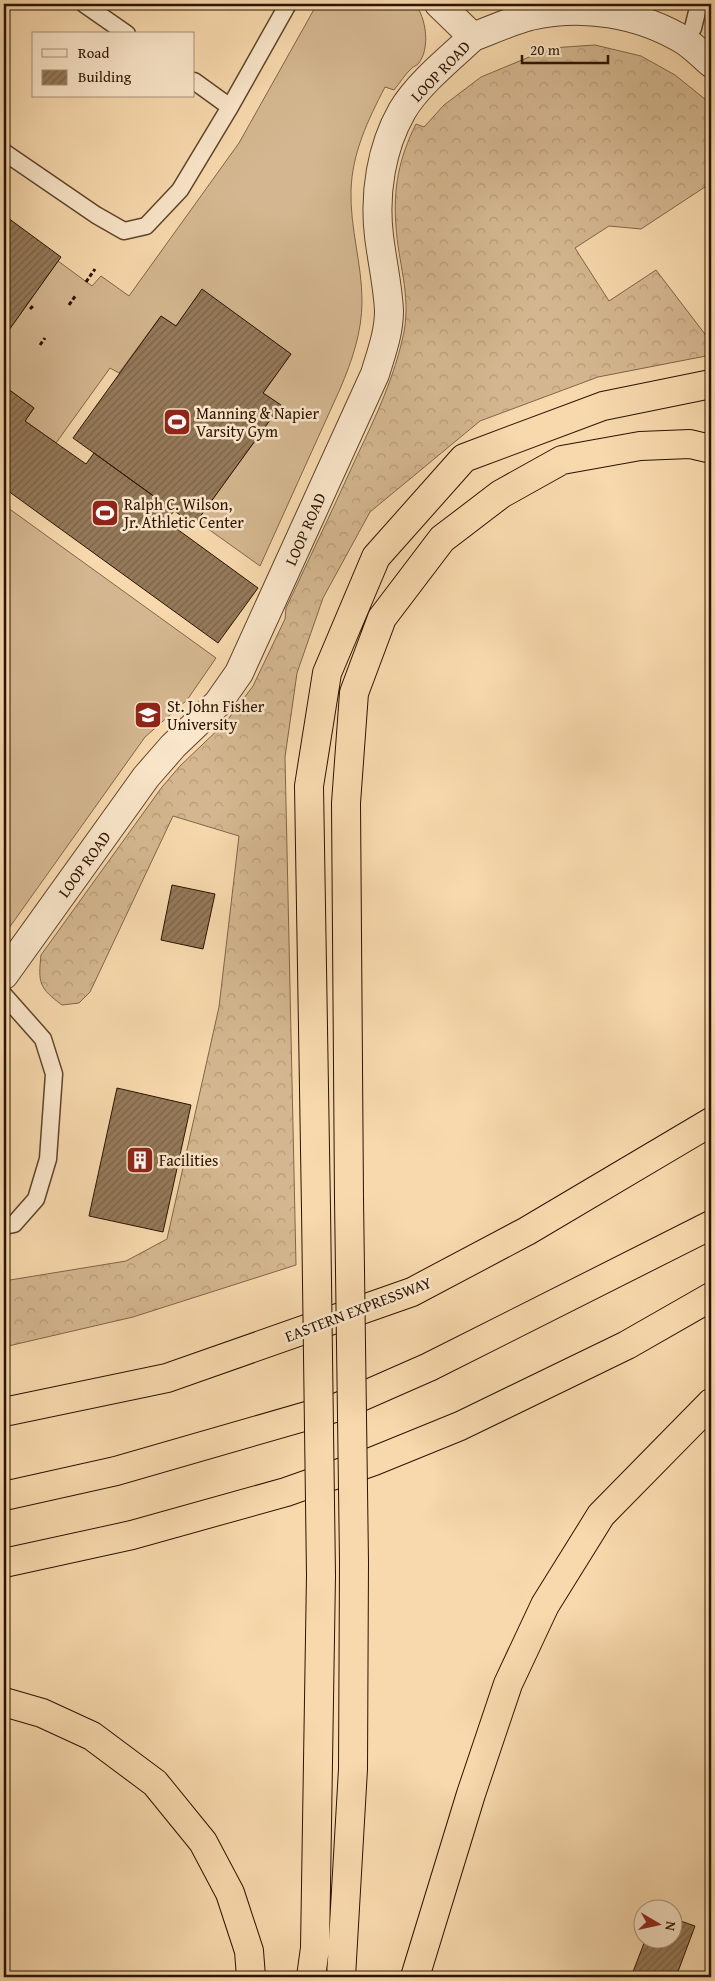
<svg xmlns="http://www.w3.org/2000/svg" width="715" height="1981" font-family="'Gentium Book Plus',serif">
	<style>
		.grass { fill: #d4b790; stroke: #806548 }
		.forest { fill: url(#forest-crowns); stroke: #806548 }
		.building { fill: url(#building-hatch); stroke: #2b1300 }
		.lines { fill: none; stroke-linecap: round; stroke-linejoin: round }
		.lane-casing { stroke: #5e442b; stroke-width: 19 }
		.street-casing { stroke: #5e442b; stroke-width: 30 }
		.highway-casing { stroke: #2b1300; stroke-width: 30 }
		.path { stroke: #2b1300; stroke-width: 3; stroke-dasharray: 4 2.5; stroke-linecap: butt }
		.lane { stroke: #fae6ca; stroke-width: 16 }
		.street { stroke: #fae6ca; stroke-width: 28 }
		.highway { stroke: #f7d9ad; stroke-width: 28 }
		.highway-bridge-casing { stroke: #2b1300; stroke-width: 30; stroke-linecap: butt }
		.highway-bridge { stroke: #f7d9ad; stroke-width: 28 }
		.labels { text-anchor: middle; stroke-width: 5; stroke-linejoin: round; paint-order: stroke }
		.street-label { font-size: 16px; fill: #2b1300; stroke: #fae6ca }
		.poi-label { font-size: 16px; fill: #2b1300; stroke: #fae6ca; text-anchor: start }
	</style>
	<defs>
		<pattern id="forest-crowns" width="20" height="18" patternUnits="userSpaceOnUse" patternTransform="scale(1.25)"><rect width="20" height="18" fill="#d4b790"/><path d="M2 6a3 3 0 1 1 6 0M12 15a3 3 0 1 1 6 0" fill="none" stroke="#b69c7a"/></pattern>
		<pattern id="building-hatch" width="6" height="6" patternUnits="userSpaceOnUse" patternTransform="scale(1.25)"><rect width="6" height="6" fill="#957a5a"/><path d="M-1 1l2-2M0 6l6-6M5 7l2-2" fill="none" stroke="#7a6348"/></pattern>
	</defs>
	<rect width="100%" height="100%" fill="#f7d9ad"/>
	<filter id="stains"><feTurbulence type="fractalNoise" baseFrequency=".004" numOctaves="4"/><feColorMatrix values="0 0 0 0 .2 0 0 0 0 .09 0 0 0 0 .02 0 0 0 .5 -.17"/></filter>
	<radialGradient id="worn" r=".72"><stop offset=".6" stop-color="#630" stop-opacity="0"/><stop offset="1" stop-color="#630" stop-opacity=".3"/></radialGradient>
	<path class="grass" d="M317,4H415C426,17 431,49 418,64C416,66 414,66 412,68C405,74 400,83 394,90L385,87C368,120 352,153 351,191C350,228 362,264 362,301C362,332 352,361 340,389L260,566L197,521L281,405L263,393L291,354L202,290L176,326L161,316L119,373L110,368L56,443L25,421L34,408L4,386V337L58,261L92,286L101,276L129,296L239,143Z
		M4,505L216,658L187,700L145,737L4,935Z"/>
	<path class="forest" d="M595,45L641,56L675,75L711,104V183L641,229L609,226L575,248L609,301L656,270L711,342V355L598,377L480,421L370,512L323,598L297,673L285,757L296,1265L133,1317L4,1347V1281L126,1261L167,1239L219,1007L239,836L173,816L90,992L79,1003L62,1005C39,988 38,983 41,955L162,787L180,766L226,722L253,686L285,619L286,608C310,557 334,507 357,456C376,416 395,376 404,332C411,294 398,262 396,226C393,188 399,158 416,124L424,127L444,105L481,77L551,48Z"/>
	<path class="building" d="M4,215L61,257L4,337Z
		M202,289L291,354L263,393L281,405L194,525L73,438L161,316L176,326Z
		M4,386L34,408L25,421L86,464L94,453L174,511L166,521L258,588L218,643L4,488Z
		M172,885L215,894L203,949L161,940Z
		M117,1088L191,1105L163,1232L89,1216Z
		M672,1918L695,1926L676,1977H631L646,1938H672Z"/>
	<g class="lines">
		<g class="lane-casing">
			<path id="lane" d="M84,4L127,34
				M685,41L693,28L699,4
				M194,81L230,107
				M4,152L96,215L124,231L146,226L180,190L230,107L288,4
				M4,995L43,1039L54,1074L48,1159L36,1199L14,1224L4,1226"/>
		</g>
		<g class="street-casing">
			<path id="street" d="M439,4L473,37C491,30 511,21 530,16C582,4 639,13 685,41C694,47 703,56 711,63
				M4,975L146,777L173,746L218,703L239,673L375,374C381,354 389,333 389,311C388,287 382,261 379,236C374,194 381,148 402,111C417,85 450,58 473,37"/>
		</g>
		<g class="highway-casing">
			<path id="highway" d="M349,1198L346,803L354,693L382,618L442,539L501,494L562,460L640,446L690,444L711,449
				M316,1209L309,786L327,673L376,557L464,458L603,406L711,384
				M4,1412L167,1378L412,1292L527,1231L711,1122
				M4,1496L116,1471L338,1407L429,1367L711,1225
				M4,1563L132,1535L286,1492L374,1461L460,1426L627,1345L711,1297
				M4,1702L42,1713L92,1736L155,1783L203,1842L230,1893L249,1951L251,1977
				M311,1977L315,1948L321,1575
				M341,1977L353,1769L354,1562
				M415,1977L471,1794L508,1684L545,1605L601,1515L711,1403"/>
		</g>
		<path class="path" d="M86,282L95,269
			M69,305L76,295
			M30,309L34,305
			M40,345L45,338"/>
		<use href="#lane" class="lane"/>
		<use href="#street" class="street"/>
		<use href="#highway" class="highway"/>
		<g class="highway-bridge-casing">
			<path id="highway-bridge" d="M349,1198L354,1562
				M316,1209L321,1575"/>
		</g>
		<use href="#highway-bridge" class="highway-bridge"/>
	</g>
	<defs>
		<g id="stadium-square" transform="scale(1.4375)"><rect x="-9" y="-9" width="18" height="18" rx="4" fill="#8f2418" stroke="#fae6ca"/><path d="M0-5a6.5 5 0 1 0 0 10a6.5 5 0 1 0 0-10ZM-3.5-1.8h7v3.6h-7Z" fill="#fff"/></g>
		<g id="university-square" transform="scale(1.4375)"><rect x="-9" y="-9" width="18" height="18" rx="4" fill="#8f2418" stroke="#fae6ca"/><path d="M0-5L7-2L0 1L-7-2ZM-4 1L0 2.5L4 1V4Q0 6-4 4Z" fill="#fff"/></g>
		<g id="building-square" transform="scale(1.4375)"><rect x="-9" y="-9" width="18" height="18" rx="4" fill="#8f2418" stroke="#fae6ca"/><path d="M-4-6H4V6H1V3H-1V6H-4ZM-2.5-4.3h1.7v1.8h-1.7ZM.8-4.3h1.7v1.8H.8ZM-2.5-1h1.7V.8h-1.7ZM.8-1h1.7V.8H.8Z" fill="#fff"/></g>
	</defs>
	<g fill-rule="evenodd">
		<use href="#stadium-square" x="177" y="422"/>
		<use href="#stadium-square" x="105" y="513"/>
		<use href="#university-square" x="148" y="715"/>
		<use href="#building-square" x="140" y="1160"/>
	</g>
	<g class="labels">
		<g class="street-label">
			<text transform="translate(440 71) rotate(-46)" y="6">LOOP ROAD</text>
			<text transform="translate(305 529) rotate(-66)" y="6">LOOP ROAD</text>
			<text transform="translate(84 864) rotate(-54)" y="6">LOOP ROAD</text>
			<text transform="translate(358 1309) rotate(-21)" y="6">EASTERN EXPRESSWAY</text>
		</g>
		<g class="poi-label">
			<text x="196" y="419">Manning &amp; Napier<tspan x="196" dy="18">Varsity Gym</tspan></text>
			<text x="124" y="510">Ralph C. Wilson,<tspan x="124" dy="18">Jr. Athletic Center</tspan></text>
			<text x="167" y="712">St. John Fisher<tspan x="167" dy="18">University</tspan></text>
			<text x="159" y="1166">Facilities</text>
		</g>
	</g>
	<rect width="715" height="1981" fill="none" stroke="#f7d9ad" stroke-width="20"/>
	<rect x="5" y="5" width="705" height="1971" fill="none" stroke="#2b1300" stroke-width="2.5"/>
	<rect x="10" y="10" width="695" height="1961" fill="none" stroke="#2b1300"/>
	<rect x="32" y="32" width="162" height="65" fill="#fae6ca" stroke="#a79279"/>
	<rect x="42" y="49" width="25" height="8" fill="#fae6ca" stroke="#a79279"/>
	<text x="78" y="58" font-size="15" fill="#2b1300">Road</text>
	<rect x="42" y="70" width="25" height="15" fill="url(#building-hatch)" stroke="#a79279"/>
	<text x="78" y="82" font-size="15" fill="#2b1300">Building</text>
	<g transform="translate(658 1924) rotate(99)"><circle r="24" fill="#fae6ca" stroke="#a79279"/>
	<path d="M0-4L9 19L0 12L-9 19Z" fill="#8f2418"/>
	<text y="-8" font-size="14" font-weight="bold" text-anchor="middle" fill="#2b1300">N</text>
	</g>
	<path d="M522 55v8h86v-8" fill="none" stroke="#2b1300" stroke-width="2.5"/>
	<text x="530" y="55" font-size="15" fill="#2b1300" stroke="#fae6ca" stroke-width="4" paint-order="stroke">20 m</text>
	<rect width="100%" height="100%" filter="url(#stains)"/>
	<rect width="100%" height="100%" fill="url(#worn)"/>
</svg>
